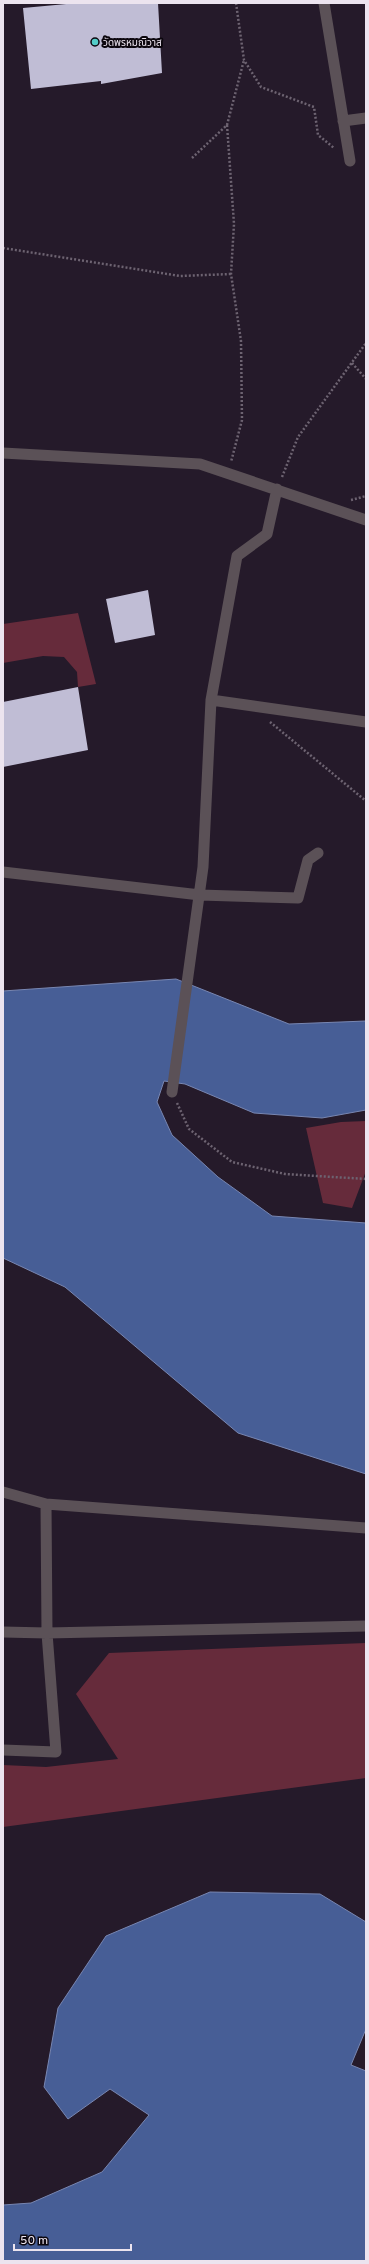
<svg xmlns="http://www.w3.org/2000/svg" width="369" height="2264" font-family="Overpass,'Noto Sans Thai',sans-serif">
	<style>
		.green { fill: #662b3b }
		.water { fill: #475e96; stroke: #7886b1 }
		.building { fill: #c0bdd5 }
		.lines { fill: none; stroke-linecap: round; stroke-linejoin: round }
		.path { stroke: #6d6371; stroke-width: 2.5; stroke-dasharray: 2 2; stroke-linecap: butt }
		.minor { stroke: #5b5157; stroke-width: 11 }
		.poi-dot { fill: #54cdc8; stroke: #0c070e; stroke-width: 1.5 }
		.labels { text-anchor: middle; stroke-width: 4; stroke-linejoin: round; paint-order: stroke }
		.poi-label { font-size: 10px; fill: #ece4ef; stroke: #0c070e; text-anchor: start }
	</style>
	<rect width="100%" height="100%" fill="#251a2a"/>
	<path class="green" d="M78,613L96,684L78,687L77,672L64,657L43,656L3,663V624Z
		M366,1121V1171L352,1208L323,1203L306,1128L341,1122Z
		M366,1643V1778L3,1827V1765L46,1767L118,1759L76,1694L109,1653Z"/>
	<path class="water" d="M176,979L289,1024L366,1021V1110L322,1118L254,1113L185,1084L164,1081L157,1102L172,1135L218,1177L272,1216L366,1223V1474L238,1433L65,1287L3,1258V991Z
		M210,1892L320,1894L366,1922V2029L351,2065L366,2071V2261H3V2205L31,2203L102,2172L149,2115L110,2089L68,2119L44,2087L58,2008L106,1936Z"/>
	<path class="building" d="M77,3H158L162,73L101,84V81L31,89L23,8Z
		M148,590L155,635L115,643L106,599Z
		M78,687L88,750L3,767V702Z"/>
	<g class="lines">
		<path class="path" d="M236,3L244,60L261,87L314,107L318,135L334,148
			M227,125L234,224L231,274L241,341L242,420L231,462
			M192,158L227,125L244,60
			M3,248L180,276L231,274
			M352,363L366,379
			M282,477L298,437L366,343
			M351,500L366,496
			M270,722L366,801
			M177,1103L189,1129L232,1162L285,1174L366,1179"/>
		<path class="minor" d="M324,3L350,161
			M343,121L366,118
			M3,453L200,464L366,520
			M211,700L366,722
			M3,872L200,895L298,898L308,860L318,853
			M172,1092L203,867L211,700L237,556L267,534L277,489
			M3,1492L46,1504L366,1528
			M3,1632L47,1633L366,1626
			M3,1750L56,1752L47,1633L46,1504"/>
	</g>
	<circle class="poi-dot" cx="95" cy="42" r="4"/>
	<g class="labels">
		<g class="poi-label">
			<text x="103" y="46">วัดพรหมณิวาส</text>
		</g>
	</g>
	<rect width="369" height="2264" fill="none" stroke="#ece4ef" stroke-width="8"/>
	<path d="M14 2244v6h117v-6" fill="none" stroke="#ece4ef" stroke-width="2"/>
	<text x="20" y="2244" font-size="12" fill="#ece4ef" stroke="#0c070e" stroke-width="3" paint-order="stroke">50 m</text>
</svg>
